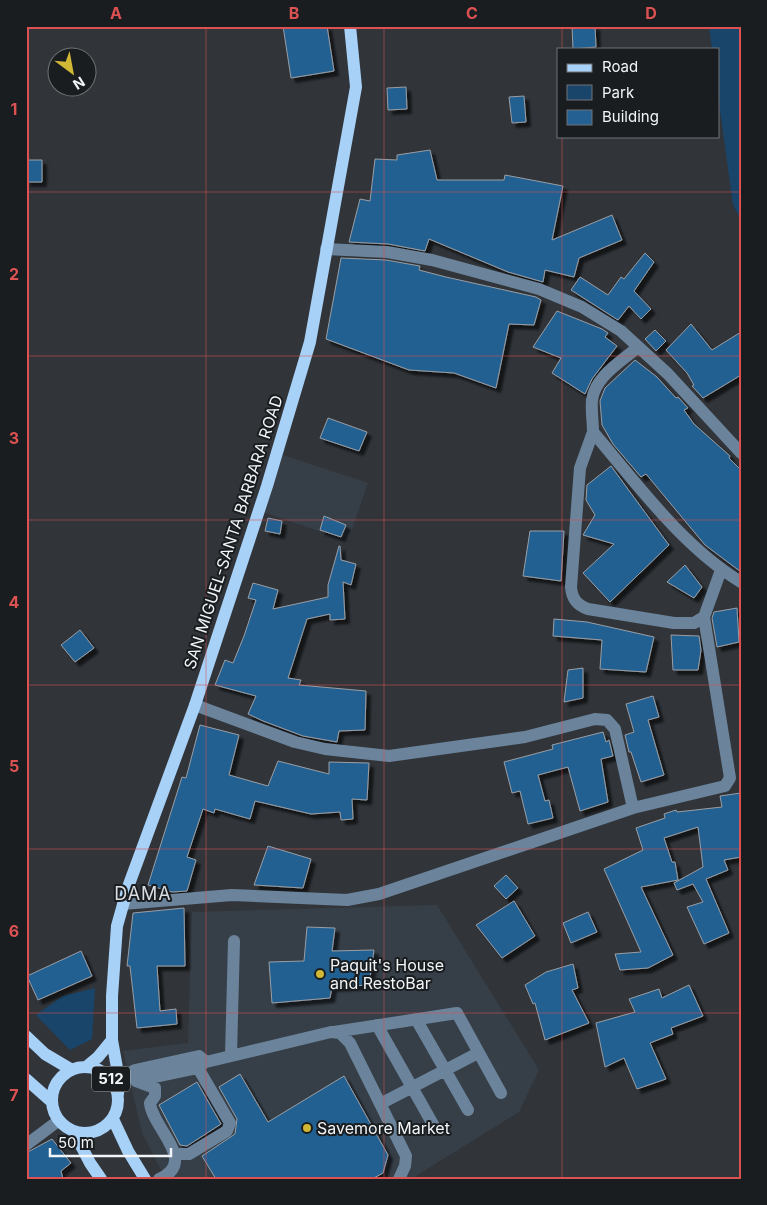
<svg xmlns="http://www.w3.org/2000/svg" width="767" height="1205" font-family="Inter,sans-serif">
	<style>
		.built { fill: #363f48 }
		.green { fill: #19456b }
		.building { fill: #246092; stroke: #999ea4; filter: url(#shadow) }
		.lines { fill: none; stroke-linecap: round; stroke-linejoin: round }
		.minor { stroke: #6b849b; stroke-width: 12 }
		.major { stroke: #a8d1f7; stroke-width: 12 }
		.grid { fill: none; stroke: #dc5152; stroke-width: 1; stroke-opacity: 0.55 }
		.poi-dot { fill: #d1b736; stroke: #1a1d1f; stroke-width: 2 }
		.labels { text-anchor: middle; stroke-width: 4; stroke-linejoin: round; paint-order: stroke }
		.shield { fill: #1a1d1f; stroke: #b1b4b7; stroke-width: 1 }
		.shield-label { font-size: 15px; font-weight: bold; fill: #f2f5f8 }
		.street-label { font-size: 16px; fill: #f2f5f8; stroke: #1a1d1f }
		.poi-label { font-size: 16px; fill: #f2f5f8; stroke: #1a1d1f; text-anchor: start }
		.neighbourhood-label { font-size: 18px; letter-spacing: 1px; fill: #d8dee4; stroke: #1a1d1f }
		.neatline { fill: none; stroke: #dc5152; stroke-width: 2 }
		.grid-label { font-size: 16px; text-anchor: middle; font-weight: bold; fill: #dc5152 }
	</style>
	<defs>
		<filter id="shadow"><feDropShadow dx="4.5" dy="4.5" stdDeviation="1" flood-color="#0009"/></filter>
	</defs>
	<rect width="100%" height="100%" fill="#31353a"/>
	<path class="built" d="M283,455L368,483L348,541L263,512Z
		M437,905L539,1070L519,1112L411,1179H167L161,1170L142,1133L123,1051L188,1043L192,912Z"/>
	<path class="green" d="M709,26H741V220L733,205L718,95V49H712Z
		M95,988L92,1039L70,1050L36,1015L63,996Z"/>
	<path class="building" d="M283,26H327L334,71L291,78Z
		M572,26H595L596,47L573,49Z
		M406,87L407,109L388,110L387,88Z
		M524,96L526,122L512,123L509,97Z
		M430,150L437,180H504L505,175L563,186L552,240L612,215L622,240L579,258L574,277L545,270L543,282L508,272L429,239L425,251L388,244L349,242L360,199L370,201L375,159L397,160V155Z
		M26,160H42V182H26Z
		M645,253L654,262L634,291L651,309L641,319L629,306L618,320L571,290L580,277L608,295L621,277L624,279Z
		M341,258L386,260L420,266L419,270L446,277L536,297L541,300L534,325L509,324L496,388L454,373L409,370L326,339Z
		M557,311L602,329L608,333L605,337L617,346L592,379L585,394L552,373L561,358L533,347Z
		M691,324L712,350L741,332V375L703,398L692,386L694,385L687,373L666,350Z
		M655,330L666,341L656,351L645,339Z
		M635,360L657,377L676,398L678,397L688,408L684,410L694,424L730,456L729,458L741,470V572L705,545L646,474L641,477L613,444L602,425L600,401L605,388Z
		M328,418L367,432L359,451L320,438Z
		M611,466L669,545L610,602L583,573L614,544L583,535L595,515L586,500L587,485Z
		M324,516L346,525L341,537L320,530Z
		M268,518L282,521L280,534L265,531Z
		M530,531H564L561,581L523,576Z
		M339,546H340L341,560L356,564L351,585L343,582L345,619L330,620V614L307,619L288,678L301,680L299,685L366,691L365,730L339,731L337,742L303,736L263,721L248,714L256,696L215,685L225,660L233,663L244,636L256,600L248,598L253,583L278,590L273,609L328,597V585Z
		M685,565L702,587L694,598L667,582Z
		M737,608L739,642L717,647L712,618L714,612Z
		M554,619L587,622L654,637L646,672L600,669L602,640L553,636Z
		M80,630L94,648L75,662L61,645Z
		M671,635L699,636L701,650L698,670H673Z
		M583,668V698L564,702L568,670Z
		M653,696L659,717L648,720L664,775L641,782L631,752H629L625,735L634,732L626,704Z
		M200,725L239,735L229,775L268,786L278,761L329,774V762L369,763L367,800L352,799L353,819L341,820L340,812L311,814L255,801L250,819L215,809L214,813L203,809L187,857L196,860L187,891L172,892L148,885L182,777L186,778Z
		M603,732L606,742L609,740L613,756L601,759L608,802L580,811L568,767L538,775L545,801L549,800L553,818L528,824L520,791L512,793L504,762L553,749L552,745Z
		M741,793V857L724,860L728,870L706,879L729,933L704,944L687,907L703,902L693,884L677,890L674,883L703,867L698,827L664,838L672,862H675L678,880L641,887L673,955L648,968L620,970L615,954L641,952L604,869L643,850L636,828L665,818L664,814L676,810L677,812L722,807L720,796Z
		M268,846L311,859L303,888L254,885Z
		M506,875L518,888L506,899L494,886Z
		M514,901L535,936L502,958L476,925Z
		M184,908L185,966H157L160,1011L176,1009L177,1024L137,1028L130,966H127L133,913Z
		M588,912L597,932L571,943L563,923Z
		M307,927L335,928L332,951L374,950L369,985L332,987L330,998L272,1003L269,962L304,961Z
		M81,951L92,976L38,1000L27,976Z
		M573,964L578,988L572,990L589,1023L545,1040L535,1003L533,1004L525,985L546,972Z
		M689,985L703,1016L671,1028L673,1034L650,1043L666,1079L637,1089L624,1058L605,1067L596,1023L635,1012L629,999L659,989L662,998Z
		M240,1074L268,1122L344,1076L388,1155L383,1173L372,1179H216L202,1156L235,1134L237,1119L219,1087Z
		M197,1082L221,1124L187,1146L180,1145L159,1105Z
		M52,1139L71,1163L61,1171L63,1179H26V1153Z"/>
	<g class="lines">
		<path class="minor" d="M326,249L387,252L432,260L539,289L582,307L621,331L668,374L741,453
			M638,347C621,362 595,376 592,400C591,410 593,422 593,432C637,484 683,547 741,582
			M593,432L580,468L571,587C572,599 577,605 588,609L674,623H694L704,617
			M195,705L295,742L325,749L389,756L525,737L595,719L607,720L615,729L633,808
			M123,904L232,895L347,900L379,894L633,808L725,786L730,778L704,617L721,570
			M416,1019L468,1110
			M377,1025L435,1128
			M334,1032L457,1013L501,1093
			M231,1055L234,941
			M119,1079L135,1070L199,1056L206,1062L331,1032L340,1033L350,1043L406,1156L405,1166L399,1179
			M136,1081L155,1088V1096L150,1103C152,1128 199,1162 159,1179
			M136,1081L198,1068L203,1064
			M380,1104L478,1053
			M26,1145L58,1121
			M175,1154H189L227,1131L230,1123L198,1068"/>
		<path class="major" d="M26,1036L45,1054L72,1070
			M52 1100a33 33 0 1 1 66 0a33 33 0 1 1-66 0Z
			M86,1067L98,1057L112,1040
			M26,1079L52,1102
			M118,1094L119,1079L112,1040V996L117,926L128,887L195,705L267,486L310,342L356,87L350,26
			M113,1119L128,1151L145,1179
			M74,1132L90,1163L101,1179"/>
	</g>
	<path class="grid" d="M206,26V1179M384,26V1179M562,26V49M562,136V1179M26,192H741M26,356H741M26,520H741M26,685H741M26,849H741M26,1013H741"/>
	<g class="poi-dot">
		<circle cx="320" cy="974" r="5"/>
		<circle cx="307" cy="1128" r="5"/>
	</g>
	<g class="labels">
		<rect class="shield" x="92" y="1066.5" width="38" height="25" rx="4"/>
		<g class="shield-label">
			<text x="111" y="1084">512</text>
		</g>
		<g class="street-label">
			<text transform="translate(233 532) rotate(-72)" y="6">SAN MIGUEL-SANTA BARBARA ROAD</text>
		</g>
		<g class="poi-label">
			<text x="330" y="971">Paquit's House<tspan x="330" dy="18">and RestoBar</tspan></text>
			<text x="317" y="1134">Savemore Market</text>
		</g>
		<g class="neighbourhood-label">
			<text x="143" y="900">DAMA</text>
		</g>
	</g>
	<rect width="767" height="1205" fill="none" stroke="#1a1d1f" stroke-width="55"/>
	<rect x="557" y="48" width="162" height="90" fill="#1a1d1f" stroke="#707376"/>
	<rect x="567" y="64" width="25" height="8" fill="#a8d1f7" stroke="#707376"/>
	<text x="602" y="72" font-size="15" fill="#f2f5f8">Road</text>
	<rect x="567" y="85" width="25" height="15" fill="#19456b" stroke="#707376"/>
	<text x="602" y="98" font-size="15" fill="#f2f5f8">Park</text>
	<rect x="567" y="110" width="25" height="15" fill="#246092" stroke="#707376"/>
	<text x="602" y="122" font-size="15" fill="#f2f5f8">Building</text>
	<g transform="translate(72 72) rotate(148)"><circle r="24" fill="#1a1d1f" stroke="#707376"/>
	<path d="M0-4L9 19L0 12L-9 19Z" fill="#d1b736"/>
	<text y="-8" font-size="14" font-weight="bold" text-anchor="middle" fill="#f2f5f8">N</text>
	</g>
	<path d="M50 1148v8h121v-8" fill="none" stroke="#f2f5f8" stroke-width="2.5"/>
	<text x="58" y="1148" font-size="15" fill="#f2f5f8" stroke="#1a1d1f" stroke-width="4" paint-order="stroke">50 m</text>
	<rect x="28" y="28" width="712" height="1150" class="neatline"/>
	<g class="grid-label">
		<text x="116" y="19">A</text>
		<text x="294" y="19">B</text>
		<text x="472" y="19">C</text>
		<text x="651" y="19">D</text>
		<text x="14" y="115">1</text>
		<text x="14" y="280">2</text>
		<text x="14" y="444">3</text>
		<text x="14" y="608">4</text>
		<text x="14" y="772">5</text>
		<text x="14" y="937">6</text>
		<text x="14" y="1101">7</text>
	</g>
</svg>
